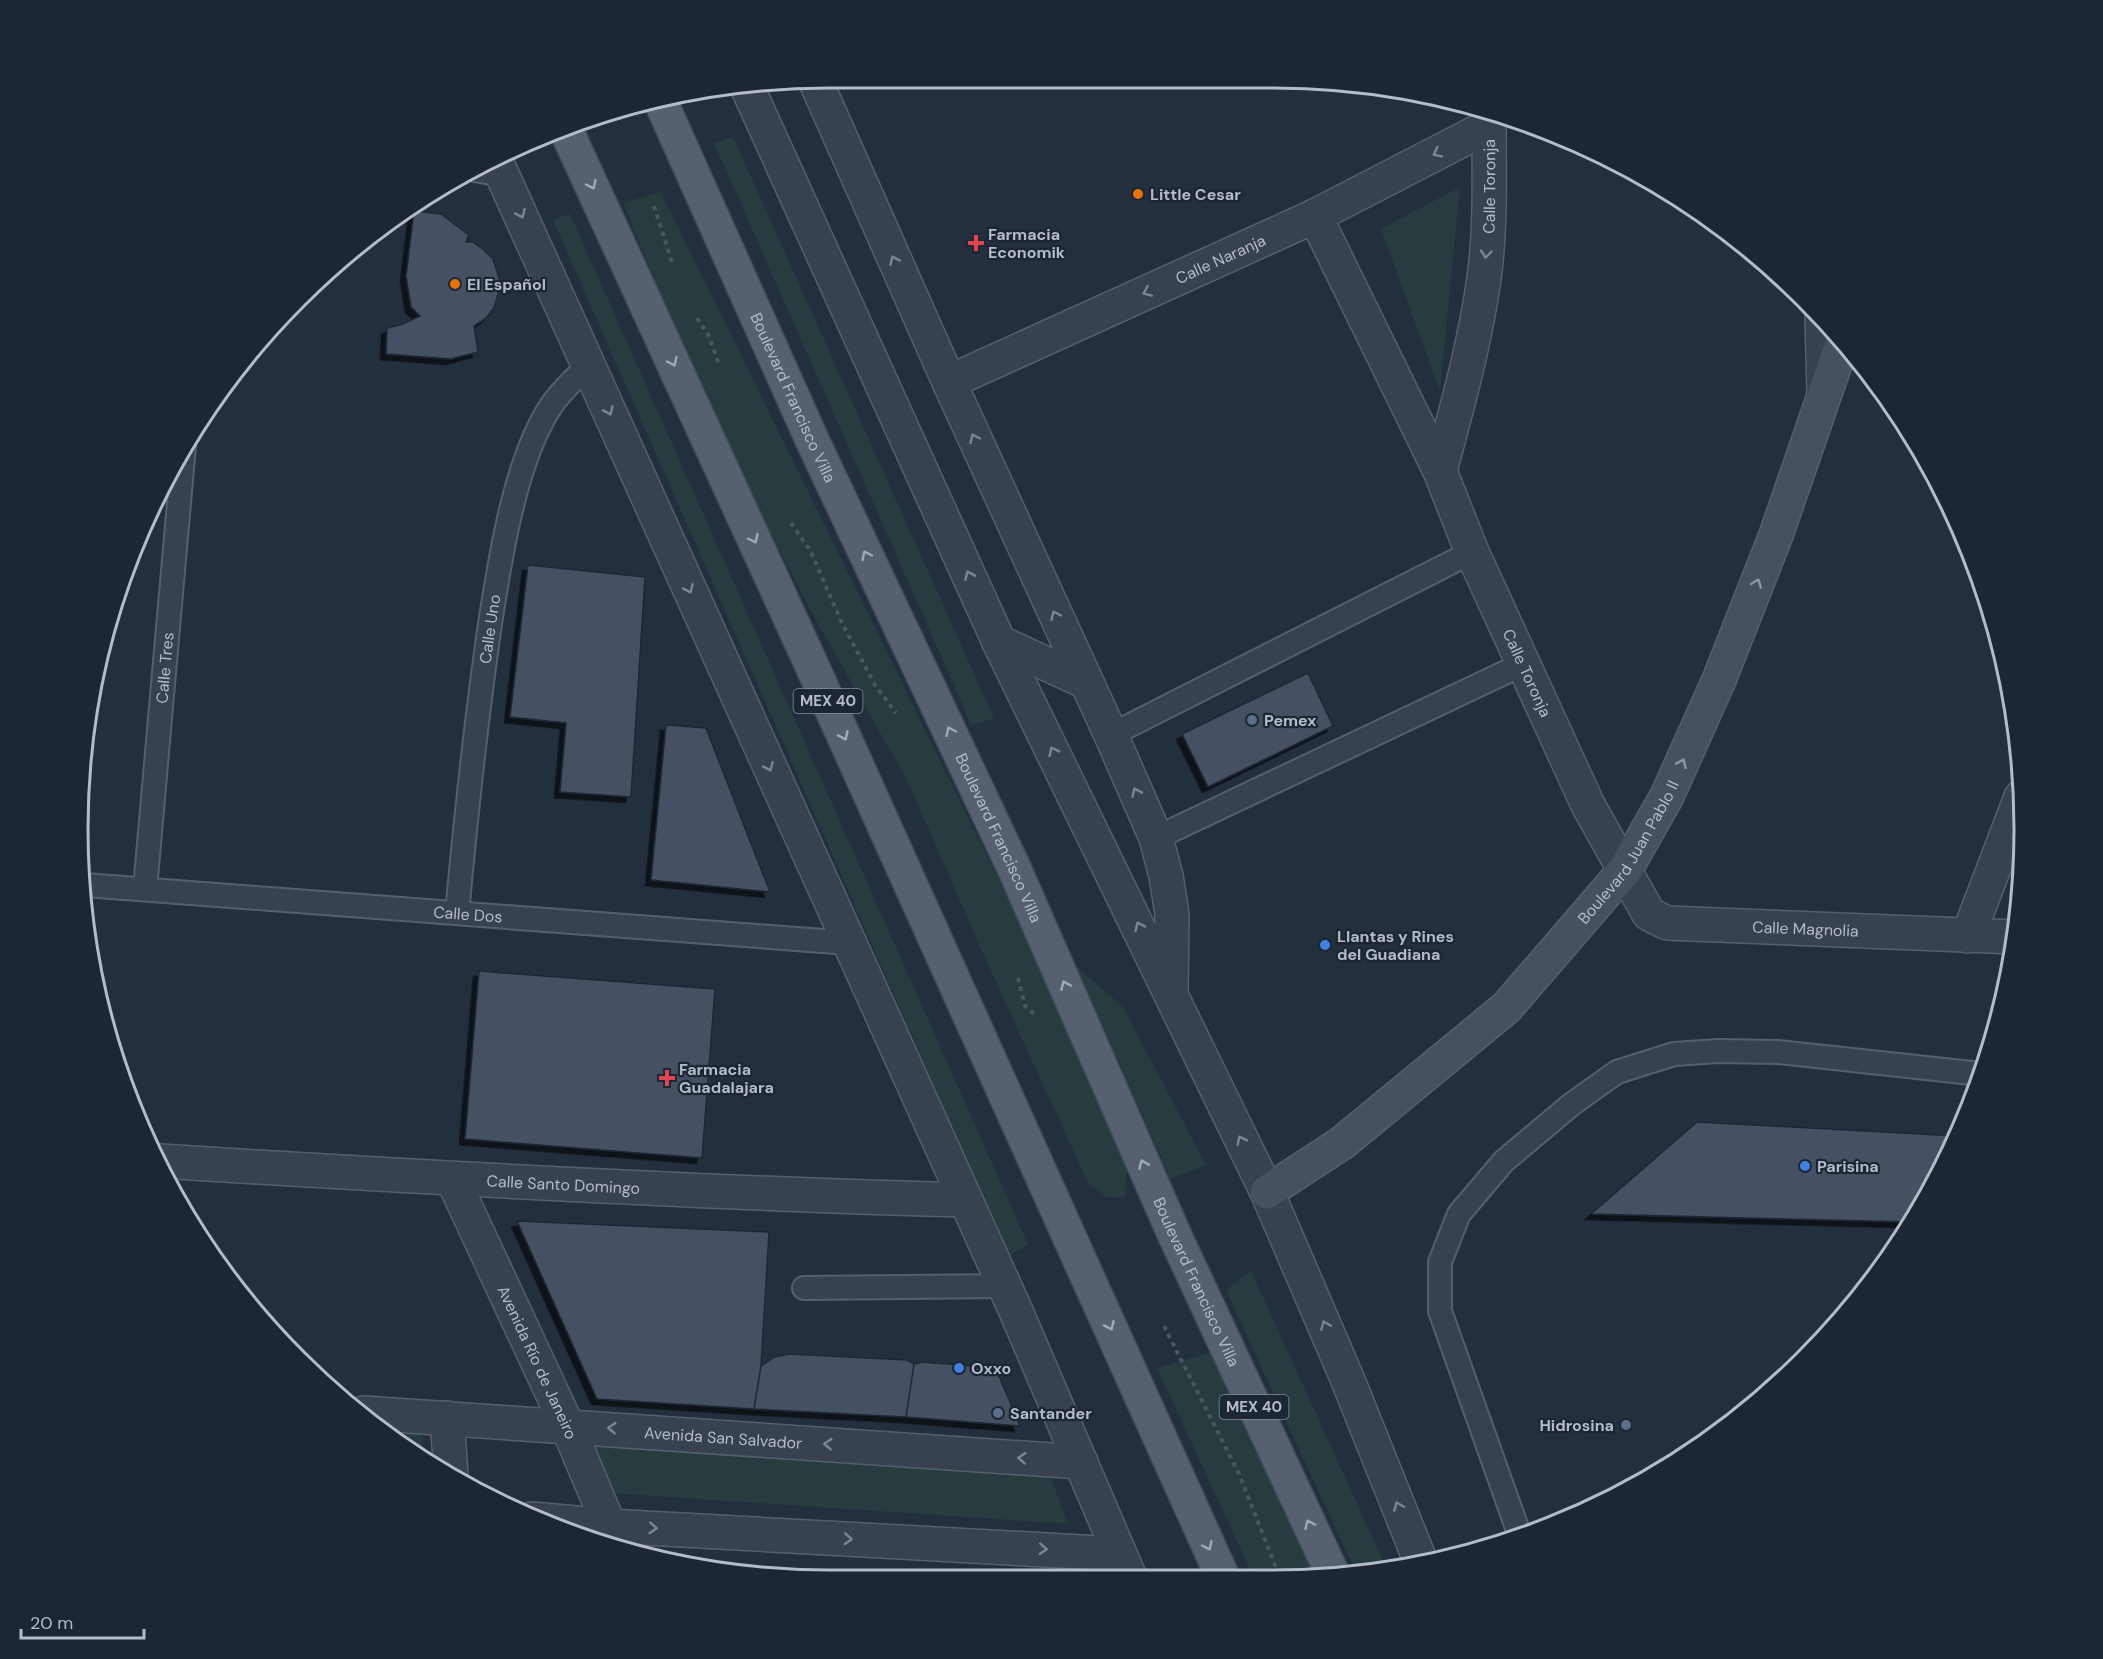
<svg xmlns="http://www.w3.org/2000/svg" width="2103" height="1659" font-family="'DM Sans',sans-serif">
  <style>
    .green { fill: #263c3f }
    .building { fill: #455162; stroke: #1f2835; stroke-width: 1.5; filter: url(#shadow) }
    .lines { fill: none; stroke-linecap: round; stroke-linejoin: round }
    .service-casing { stroke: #565f6c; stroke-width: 26 }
    .minor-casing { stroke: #565f6c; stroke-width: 36 }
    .tertiary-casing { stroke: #565f6c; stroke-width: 36 }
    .secondary-casing { stroke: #565f6c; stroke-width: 36 }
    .primary-casing { stroke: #414a57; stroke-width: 36 }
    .path { stroke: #44595c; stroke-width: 4; stroke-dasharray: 4.5 4.5; stroke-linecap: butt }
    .service { stroke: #38414e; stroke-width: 22 }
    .minor { stroke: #38414e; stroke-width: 33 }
    .tertiary { stroke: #38414e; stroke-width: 33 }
    .secondary { stroke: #465061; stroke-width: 33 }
    .primary { stroke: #56606e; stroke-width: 33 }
    .oneway { stroke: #7c8592 }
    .oneway2 { stroke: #a1aab7 }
    .oneway3 { stroke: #8e96a5 }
    .food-dot { fill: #e8710a; stroke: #1d2633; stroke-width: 2 }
    .health-dot { fill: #e0444e; stroke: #1d2633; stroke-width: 2 }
    .service-dot { fill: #5c6f8a; stroke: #1d2633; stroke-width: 2 }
    .shop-dot { fill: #3f7fe0; stroke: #1d2633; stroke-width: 2 }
    .labels { text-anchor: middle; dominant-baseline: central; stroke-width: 4.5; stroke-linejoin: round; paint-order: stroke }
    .shield { fill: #1d2633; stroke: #878f9c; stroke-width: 1.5 }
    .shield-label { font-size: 15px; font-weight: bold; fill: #b4bcc9 }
    .street-label { font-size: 16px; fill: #b4bcc9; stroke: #1d2633 }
    .poi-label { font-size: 16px; font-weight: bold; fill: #b4bcc9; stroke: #1d2633; text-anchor: start }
    .rim { fill: none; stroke: #b4bcc9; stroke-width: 3 }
  </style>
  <defs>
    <filter id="shadow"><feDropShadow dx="-5.5" dy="5.5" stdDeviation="0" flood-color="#0009"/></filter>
  </defs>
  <rect width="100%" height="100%" fill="#242f3e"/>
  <path class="green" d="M733 137 994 718 972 726 714 143Z
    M1460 187 1440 391 1381 229Z
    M661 192 1049 982 1127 1165 1125 1197H1106L1088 1183 982 951 907 780 813 615 713 421 623 203Z
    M570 214 1028 1244 1009 1256 553 220Z
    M2023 872 2018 914 2007 913Z
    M1077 967 1123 1007 1206 1165 1171 1179Z
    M1251 1271 1386 1567 1356 1573 1226 1290Z
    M1212 1352 1316 1579 1255 1580 1157 1368Z
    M384 1430 423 1432 422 1459 412 1454Z
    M592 1443 1049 1473 1068 1524 611 1493Z"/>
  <path class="building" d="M414 211 441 214 469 235 466 242H473L484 250 493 259 501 284 494 308 486 318 474 326 478 352 451 359 386 354 387 328 403 324 420 316 411 307 406 276Z
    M528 565 645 577 631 797 560 792 566 723 510 717Z
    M1308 673 1333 726 1208 787 1182 734Z
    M666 725 706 728 770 892 651 880Z
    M479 971 715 989 702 1158 465 1139Z
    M1697 1122 1957 1136 1948 1162 1910 1222 1591 1214Z
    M517 1221 769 1232 761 1366 754 1409 597 1399Z
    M790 1354 907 1360 914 1364 906 1417 754 1409 761 1366 774 1357Z
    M923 1362 973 1366 999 1376 1020 1426 906 1417 914 1364Z"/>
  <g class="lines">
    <g class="service-casing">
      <g id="service">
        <path d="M474 170 503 175"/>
        <path d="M1111 735 1472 552"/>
        <path d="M1156 838 1523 664"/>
        <path id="s1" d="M85 885 849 943"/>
        <path id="s2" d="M145 889 184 446"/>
        <path id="s3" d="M457 913C466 816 476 720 490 624 500 559 515 460 551 406 561 391 575 378 588 366"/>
        <path d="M804 1288 1004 1286"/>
        <path d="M1521 1539 1440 1311V1262L1459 1214 1504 1161 1572 1104 1617 1072 1674 1054 1718 1051 1778 1052 1981 1074"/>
      </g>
    </g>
    <g class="minor-casing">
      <g id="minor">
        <path d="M815 80 949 382 1111 735 1156 838 1166 876 1172 914 1171 992"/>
        <path id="s4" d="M1315 216 1440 471 1472 552 1588 805 1649 914 1667 923 2014 937"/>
        <path d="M1822 317 1824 394"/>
        <path id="s5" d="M949 382 1315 216 1489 126"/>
        <path id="s6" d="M1440 471C1457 407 1475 344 1484 278 1491 228 1489 177 1489 126L1487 112"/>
        <path d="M1968 936 2021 797"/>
        <path id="s7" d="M453 1180 567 1425 617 1544"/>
        <path id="s8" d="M364 1413 1081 1462"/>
        <path d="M447 1418 451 1475"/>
        <path d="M532 1519 609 1526 1118 1554"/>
      </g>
    </g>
    <g class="tertiary-casing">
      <g id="tertiary">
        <path d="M748 89 999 642 1267 1192 1347 1378 1420 1560"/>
        <path d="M496 161 1015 1309 1131 1580"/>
        <path d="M999 642 1086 682"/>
        <path id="s9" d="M160 1161C429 1178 697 1193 965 1200"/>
      </g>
    </g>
    <g class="secondary-casing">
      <g id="secondary">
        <path id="s10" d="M1267 1192 1342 1143 1507 1007 1625 870 1667 796 1719 680 1776 535 1843 341"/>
      </g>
    </g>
    <g class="primary-casing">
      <g id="primary">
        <path id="s11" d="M660 100 813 442 1014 868 1175 1236 1334 1577"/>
        <path d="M567 132 813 668 1224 1580"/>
      </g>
    </g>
    <path class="path" d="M654 206 672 262
      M697 318 709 336 719 365
      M791 523 811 552 841 621 875 685 896 713
      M1018 978 1025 1006 1034 1014
      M1164 1326 1239 1474 1281 1580"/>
    <use href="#service" class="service"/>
    <use href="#minor" class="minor"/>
    <use href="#tertiary" class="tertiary"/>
    <use href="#secondary" class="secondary"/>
    <use href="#primary" class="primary"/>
  </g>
  <defs><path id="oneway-chevron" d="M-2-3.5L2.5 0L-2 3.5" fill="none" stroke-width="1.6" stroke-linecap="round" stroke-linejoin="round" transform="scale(1.5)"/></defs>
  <g class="oneway">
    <use href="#oneway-chevron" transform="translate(1437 153) rotate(153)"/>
    <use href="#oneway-chevron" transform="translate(521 214) rotate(66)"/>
    <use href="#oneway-chevron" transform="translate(1486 254) rotate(95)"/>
    <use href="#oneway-chevron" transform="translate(894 260) rotate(-114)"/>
    <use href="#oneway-chevron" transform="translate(1147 292) rotate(156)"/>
    <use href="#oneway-chevron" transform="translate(609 411) rotate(66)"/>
    <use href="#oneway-chevron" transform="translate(974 438) rotate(-115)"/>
    <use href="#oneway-chevron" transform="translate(969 575) rotate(-114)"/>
    <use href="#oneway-chevron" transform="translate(689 589) rotate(66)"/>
    <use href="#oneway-chevron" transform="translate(1055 615) rotate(-115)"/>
    <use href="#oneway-chevron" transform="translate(1053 751) rotate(-116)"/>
    <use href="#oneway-chevron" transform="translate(769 767) rotate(66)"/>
    <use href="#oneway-chevron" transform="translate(1136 792) rotate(-114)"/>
    <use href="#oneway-chevron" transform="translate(1139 926) rotate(-116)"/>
    <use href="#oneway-chevron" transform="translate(1241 1140) rotate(-116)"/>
    <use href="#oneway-chevron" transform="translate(1325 1325) rotate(-113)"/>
    <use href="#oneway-chevron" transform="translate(612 1428) rotate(-176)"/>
    <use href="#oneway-chevron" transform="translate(828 1444) rotate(-176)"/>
    <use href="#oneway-chevron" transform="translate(1022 1458) rotate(-176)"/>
    <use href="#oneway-chevron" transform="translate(1398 1506) rotate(-112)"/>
    <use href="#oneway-chevron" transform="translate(653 1528) rotate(3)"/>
    <use href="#oneway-chevron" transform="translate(848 1539) rotate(3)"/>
    <use href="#oneway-chevron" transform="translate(1043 1549) rotate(3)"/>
  </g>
  <g class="oneway2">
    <use href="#oneway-chevron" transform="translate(592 185) rotate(65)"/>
    <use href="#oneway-chevron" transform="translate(673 362) rotate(65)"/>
    <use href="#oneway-chevron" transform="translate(754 539) rotate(65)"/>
    <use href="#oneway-chevron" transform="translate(866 555) rotate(-115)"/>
    <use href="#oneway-chevron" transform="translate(950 731) rotate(-115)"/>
    <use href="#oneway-chevron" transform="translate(844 736) rotate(66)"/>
    <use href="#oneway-chevron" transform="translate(1065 985) rotate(-114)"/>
    <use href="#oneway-chevron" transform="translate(1143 1164) rotate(-114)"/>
    <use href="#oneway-chevron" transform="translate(1110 1326) rotate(66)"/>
    <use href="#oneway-chevron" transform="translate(1309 1524) rotate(-115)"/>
    <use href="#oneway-chevron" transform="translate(1208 1546) rotate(65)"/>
  </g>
  <g class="oneway3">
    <use href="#oneway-chevron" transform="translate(1757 583) rotate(-69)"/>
    <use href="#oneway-chevron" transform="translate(1682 763) rotate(-66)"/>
  </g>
  <g class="food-dot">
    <circle cx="1138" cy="194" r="6"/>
    <circle cx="455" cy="284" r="6"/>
  </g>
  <g class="health-dot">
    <path d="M973 234h6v6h6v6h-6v6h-6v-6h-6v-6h6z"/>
    <path d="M664 1069h6v6h6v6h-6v6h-6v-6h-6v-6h6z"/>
  </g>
  <g class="service-dot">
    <circle cx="1252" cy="720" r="6"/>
    <circle cx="998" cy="1413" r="6"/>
    <circle cx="1626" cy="1425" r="6"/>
  </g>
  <g class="shop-dot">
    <circle cx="1325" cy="945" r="6"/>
    <circle cx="1805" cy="1166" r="6"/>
    <circle cx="959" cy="1368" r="6"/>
  </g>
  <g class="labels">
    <g class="shield">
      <rect x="793.5" y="689" width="69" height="24" rx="4.5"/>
      <rect x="1219.5" y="1395" width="69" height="24" rx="4.5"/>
    </g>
    <g class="shield-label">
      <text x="828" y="701">MEX 40</text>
      <text x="1254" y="1407">MEX 40</text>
    </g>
    <g class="street-label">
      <text stroke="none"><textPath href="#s6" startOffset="290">Calle Toronja</textPath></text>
      <text stroke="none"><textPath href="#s5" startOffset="298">Calle Naranja</textPath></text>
      <text stroke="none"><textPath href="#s11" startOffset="326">Boulevard Francisco Villa</textPath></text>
      <text stroke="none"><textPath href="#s3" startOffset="286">Calle Uno</textPath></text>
      <text stroke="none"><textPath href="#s2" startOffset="222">Calle Tres</textPath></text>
      <text stroke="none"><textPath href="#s4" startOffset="504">Calle Toronja</textPath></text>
      <text stroke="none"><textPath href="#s11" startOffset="812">Boulevard Francisco Villa</textPath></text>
      <text stroke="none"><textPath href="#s10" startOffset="501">Boulevard Juan Pablo II</textPath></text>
      <text stroke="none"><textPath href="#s1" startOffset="384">Calle Dos</textPath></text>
      <text stroke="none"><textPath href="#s4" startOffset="933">Calle Magnolia</textPath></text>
      <text stroke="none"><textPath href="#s9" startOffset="404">Calle Santo Domingo</textPath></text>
      <text stroke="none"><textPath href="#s11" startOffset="1298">Boulevard Francisco Villa</textPath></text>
      <text stroke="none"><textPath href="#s7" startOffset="201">Avenida Río de Janeiro</textPath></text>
      <text stroke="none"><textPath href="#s8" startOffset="360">Avenida San Salvador</textPath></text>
    </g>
    <g class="poi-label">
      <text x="1150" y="194">Little Cesar</text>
      <text x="988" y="234">Farmacia<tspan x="988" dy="18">Economik</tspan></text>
      <text x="467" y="284">El Español</text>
      <text x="1264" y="720">Pemex</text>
      <text x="1337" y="936">Llantas y Rines<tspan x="1337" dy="18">del Guadiana</tspan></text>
      <text x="679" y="1069">Farmacia<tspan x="679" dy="18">Guadalajara</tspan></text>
      <text x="1817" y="1166">Parisina</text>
      <text x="971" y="1368">Oxxo</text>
      <text x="1010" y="1413">Santander</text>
      <text x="1614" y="1425" text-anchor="end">Hidrosina</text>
    </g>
  </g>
  <path d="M0 0H2103V1659H0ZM829 88H1273A741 741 0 0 1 2014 829V829A741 741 0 0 1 1273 1570H829A741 741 0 0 1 88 829V829A741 741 0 0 1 829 88Z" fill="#1d2633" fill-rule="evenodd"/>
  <path class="rim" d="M829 88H1273A741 741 0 0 1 2014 829V829A741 741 0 0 1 1273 1570H829A741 741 0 0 1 88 829V829A741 741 0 0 1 829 88Z"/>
  <path d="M21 1629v9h123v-9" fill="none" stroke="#b4bcc9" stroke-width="3"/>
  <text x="30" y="1629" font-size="18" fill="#b4bcc9" stroke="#1d2633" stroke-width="4.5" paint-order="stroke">20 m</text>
</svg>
